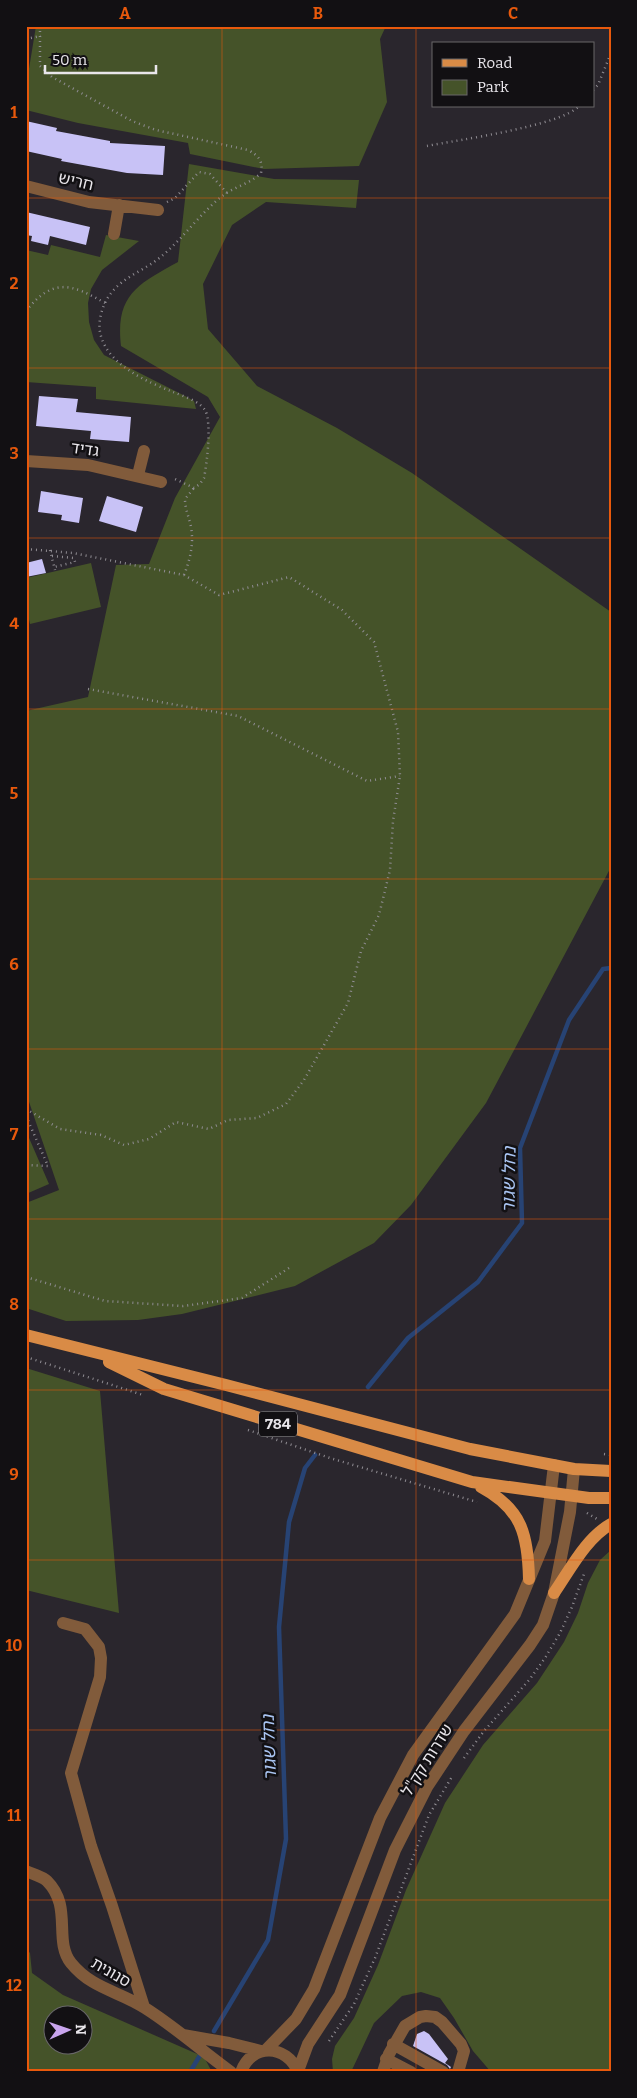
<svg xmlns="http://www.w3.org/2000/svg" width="637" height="2098" font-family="Bitter,'Noto Sans Hebrew',serif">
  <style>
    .green { fill: #455329; fill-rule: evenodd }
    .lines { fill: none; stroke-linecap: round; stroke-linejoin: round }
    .stream { stroke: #274374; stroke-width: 4.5 }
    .building { fill: #c8c2f6 }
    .path { stroke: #908d93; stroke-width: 2.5; stroke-dasharray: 1 4; stroke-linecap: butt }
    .minor { stroke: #815b3b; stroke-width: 12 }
    .major { stroke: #d98b46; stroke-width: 12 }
    .grid { fill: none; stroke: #e8590c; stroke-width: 1; stroke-opacity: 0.55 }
    .labels { text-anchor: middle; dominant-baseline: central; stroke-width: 5; stroke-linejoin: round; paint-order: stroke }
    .shield { fill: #121013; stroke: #a8a6aa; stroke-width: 1 }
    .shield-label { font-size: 15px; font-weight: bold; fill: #e9e6eb }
    .street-label { font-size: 16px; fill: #e9e6eb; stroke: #121013 }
    .water-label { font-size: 18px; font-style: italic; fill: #a9c4f2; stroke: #121013 }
    .neatline { fill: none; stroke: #e8590c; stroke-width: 2 }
    .grid-label { font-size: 16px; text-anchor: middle; font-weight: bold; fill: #e8590c }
  </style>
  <rect width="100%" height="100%" fill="#2a262d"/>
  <path class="green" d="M36 26H386L380 39 387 102 359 166 264 169 190 154 188 143 78 123 26 110V87Z
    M189 164 274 179 359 180 356 208 266 202 232 225 203 284 208 329 257 386 337 428 412 473 611 612V867L486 1103 411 1205 374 1243 295 1286 182 1314 138 1320 66 1321 26 1308V1203L59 1190 26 1093V711L88 697 116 565 149 564 175 498 220 417 208 397 121 346C115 295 138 284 178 262Z
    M106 235 139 241 102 270 91 289 88 303 89 322 94 340 104 355 185 396 194 401 196 409 96 399V387L26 382V250L48 255 51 245 100 257Z
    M91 563 101 607 30 624 26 606V578Z
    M26 1131 49 1184 26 1194Z
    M26 1368 100 1391 119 1613 26 1590Z
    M611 1550V2072H491L473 2051 454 2018 440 1998 421 1992 402 1996 374 2023 351 2072H333L332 2059 335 2046 354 2018 378 1965 406 1890 445 1803 483 1745 537 1683 564 1642 578 1613 588 1583 600 1560Z
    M26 1948 30 1953 32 1973 63 1995 204 2057 212 2072H26ZM52 2016H82V2046H52Z"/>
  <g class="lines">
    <path class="stream" d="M368 1387 408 1338 478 1282 522 1223 520 1148 569 1020 603 969 611 968
      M214 2031 268 1940 286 1839 279 1627 289 1522 305 1468 315 1455
      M190 2072 202 2052"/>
  </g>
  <path class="building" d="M26 121 57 128 56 131 110 141V143L165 146 163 175 127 173 61 161 62 159 26 151Z
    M26 212 90 227 86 245 50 236 48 245 31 241 32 236 26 235Z
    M39 396 78 399 76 412 131 417 129 442 90 439 91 431 36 426Z
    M41 491 83 498 79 523 61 520 62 515 38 512Z
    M107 496 143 507 136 532 99 521Z
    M42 559 46 573 26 577V563Z
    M424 2031 429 2034 448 2059 445 2063 451 2067 450 2069 447 2065 413 2046 417 2034Z"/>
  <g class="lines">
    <path class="path" d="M40 26V66L52 77 132 121 156 130 248 150C259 156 263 161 261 173 251 183 237 186 225 194 199 213 181 243 154 262 138 273 118 280 107 299 102 308 98 321 100 332 106 364 145 381 173 392 183 396 199 401 205 410 212 422 207 463 204 478L200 484 194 488 175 479
      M26 39 41 36
      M593 90 598 85 611 53
      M427 146C457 140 561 126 579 106
      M167 202 175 198 199 172 210 174 227 193
      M26 311C53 277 72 284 105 303
      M26 549 73 553 184 575 219 595 289 577 342 610 374 642 398 732 400 776 393 821 390 870 379 915 361 951 348 1003 304 1080 286 1104 257 1118 228 1120 209 1129 176 1122 149 1139 124 1145 101 1135 60 1129 26 1109
      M50 550 55 570
      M52 556 74 558 75 562 54 567
      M184 575C190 560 194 544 191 527 189 517 185 509 185 499L194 488
      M88 689 238 716 367 781 400 776
      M26 1116 48 1166 26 1165
      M26 1277 105 1301 183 1306 242 1298 289 1268
      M26 1357 143 1395
      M248 1430 330 1458 477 1502
      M604 1454 611 1455
      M587 1513 597 1519
      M464 1758 484 1731 530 1679 545 1658 560 1633 572 1607 584 1574
      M329 2041 354 2004 375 1958 429 1815 453 1775"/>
    <path class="minor" d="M26 186 89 202 158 210
      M114 234 119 205
      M26 461 88 465 161 482
      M138 475 144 451
      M63 1623 85 1629 99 1647 101 1658 100 1677 71 1773 91 1846 112 1906 144 2007
      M26 1871C32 1874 42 1876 47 1881 73 1907 53 1940 71 1963 92 1989 119 1991 145 2008 175 2027 202 2051 231 2072
      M183 2035 229 2043 261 2051
      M393 2044 443 2072
      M266 2050 296 2019 314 1989 380 1818 413 1755 515 1614 545 1541 554 1465
      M386 2059 411 2072
      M298 2071 308 2044 340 1995 395 1850 427 1787 464 1731 530 1645 543 1625 554 1593 570 1512 574 1469
      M241 2072C251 2043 287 2044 298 2072
      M383 2072 389 2054 405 2026 420 2017 426 2016 435 2017 442 2022 461 2044 464 2051 458 2072"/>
    <path class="major" d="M26 1335 226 1385 470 1449 574 1469 611 1471
      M109 1362 164 1389 472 1482 589 1498H611
      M481 1487C522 1509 528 1535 529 1579
      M554 1593C570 1570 586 1538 611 1524"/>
  </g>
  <path class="grid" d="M222 26V2072M416 26V2072M26 198H611M26 368H611M26 538H611M26 709H611M26 879H611M26 1049H611M26 1219H611M26 1390H611M26 1560H611M26 1730H611M26 1900H611"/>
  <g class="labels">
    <rect class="shield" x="259" y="1411.5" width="38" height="25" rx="4"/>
    <g class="shield-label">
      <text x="278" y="1424">784</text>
    </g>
    <g class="street-label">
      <text transform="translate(76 181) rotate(13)">חריש</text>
      <text transform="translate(85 449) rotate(8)">גדיד</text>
      <text transform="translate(427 1760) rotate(-58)">שדרות קק"ל</text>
      <text transform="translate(111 1972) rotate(30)">סנונית</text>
    </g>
    <g class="water-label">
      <text transform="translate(509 1180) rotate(-89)">נחל שגור</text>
      <text transform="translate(269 1748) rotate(-92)">נחל שגור</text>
    </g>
  </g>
  <rect width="637" height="2098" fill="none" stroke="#121013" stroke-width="55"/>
  <rect x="432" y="42" width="162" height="65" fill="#121013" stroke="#686669"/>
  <rect x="442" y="59" width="25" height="8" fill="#d98b46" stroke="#686669"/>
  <text x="477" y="68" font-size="15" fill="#e9e6eb">Road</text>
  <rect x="442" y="80" width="25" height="15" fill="#455329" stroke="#686669"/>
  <text x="477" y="92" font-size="15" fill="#e9e6eb">Park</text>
  <g transform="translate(68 2030) rotate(88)"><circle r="24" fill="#121013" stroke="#686669"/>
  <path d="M0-4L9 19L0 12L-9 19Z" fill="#c9a5ee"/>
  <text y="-8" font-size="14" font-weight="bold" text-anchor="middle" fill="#e9e6eb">N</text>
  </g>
  <path d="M45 65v8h111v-8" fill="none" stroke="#e9e6eb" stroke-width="2.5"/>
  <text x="52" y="65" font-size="15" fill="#e9e6eb" stroke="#121013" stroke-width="4" paint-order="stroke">50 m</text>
  <rect x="28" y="28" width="582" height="2042" class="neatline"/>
  <g class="grid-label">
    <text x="125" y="19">A</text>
    <text x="318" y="19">B</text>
    <text x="513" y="19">C</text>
    <text x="14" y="118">1</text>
    <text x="14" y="289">2</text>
    <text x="14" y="459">3</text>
    <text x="14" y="629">4</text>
    <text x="14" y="799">5</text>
    <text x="14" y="970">6</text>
    <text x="14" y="1140">7</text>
    <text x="14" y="1310">8</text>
    <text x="14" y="1480">9</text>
    <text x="14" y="1651">10</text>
    <text x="14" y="1821">11</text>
    <text x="14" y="1991">12</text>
  </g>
</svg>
